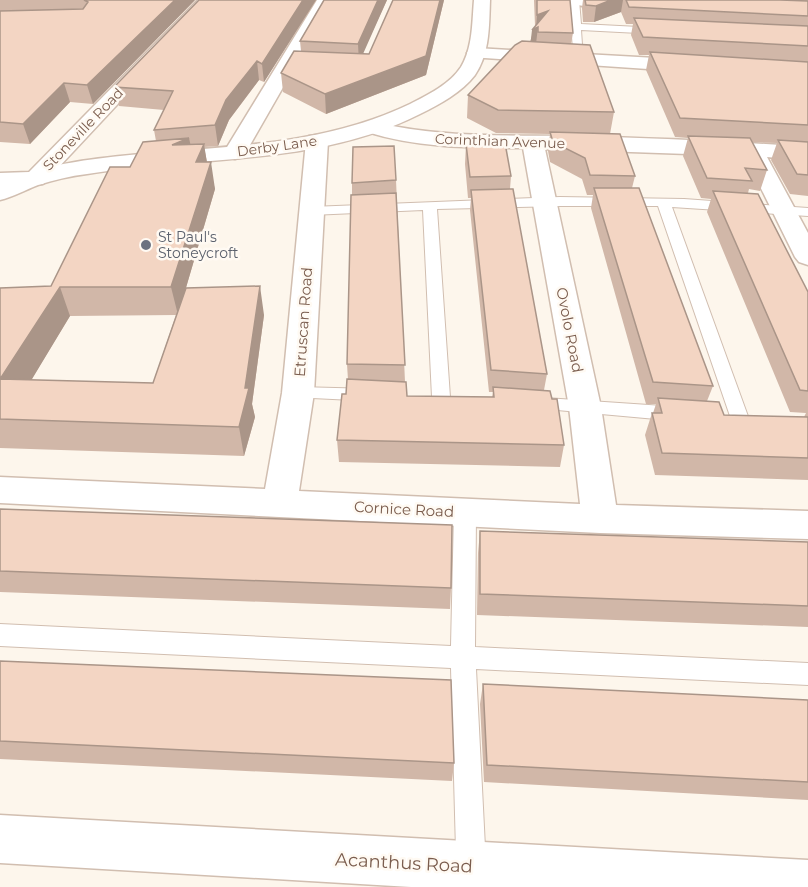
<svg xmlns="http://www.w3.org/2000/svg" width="808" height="887" font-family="Montserrat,sans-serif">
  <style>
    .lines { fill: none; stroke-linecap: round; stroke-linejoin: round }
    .service-casing { stroke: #d1beb0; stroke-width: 2 }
    .minor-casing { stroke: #d1beb0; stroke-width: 3 }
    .tertiary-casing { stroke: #d1beb0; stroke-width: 3 }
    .service { fill: #fff; fill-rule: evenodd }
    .minor { fill: #fff; fill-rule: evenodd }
    .tertiary { fill: #fff; fill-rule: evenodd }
    .wall { fill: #d1b7a8; fill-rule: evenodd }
    .shaded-wall { fill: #aa9588 }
    .building { fill: #f3d5c3; stroke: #aa9588; stroke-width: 1.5 }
    .worship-dot { fill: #6b7280; stroke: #fffaf3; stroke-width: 2 }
    .labels { text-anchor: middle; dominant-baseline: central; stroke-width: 5; stroke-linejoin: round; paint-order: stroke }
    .far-street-label { font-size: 14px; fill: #7a5c4d; stroke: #fffaf3 }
    .far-worship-label { font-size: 14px; fill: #5b616d; stroke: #fffaf3; text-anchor: start }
    .street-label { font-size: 15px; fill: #7a5c4d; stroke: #fffaf3 }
    .near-street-label { font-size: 18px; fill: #7a5c4d; stroke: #fffaf3 }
  </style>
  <rect width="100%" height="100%" fill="#fdf6ec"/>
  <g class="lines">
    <g class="service-casing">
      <path id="service" d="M569 0H579L581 24 658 28 663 31 658 34 581 30 583 59 578 62 574 61Z
        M560 197 684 199 808 208V216L672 207 749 419 747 424 740 426 733 424 731 419 658 206H560L437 209 450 397 448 401 441 403 434 401 432 397 423 210 311 215 304 211 311 207Z
        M298 387 373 389 380 391 382 395 380 399 373 401 292 397 289 393 292 389Z
        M531 397 678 407 685 409 687 414 685 419 678 421 524 407 522 403 524 399Z
        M465 504 472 506 476 512 475 647 808 663V685L476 669 487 887H457L451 668 0 646V624L451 646 454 512 458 506Z"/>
    </g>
    <g class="minor-casing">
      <path id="minor" d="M198 0H215L43 184 0 187V173L29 172Z
        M317 0H333L246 152 243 157 235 159 227 157 224 152Z
        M564 0H633L635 3C628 11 571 8 564 0Z
        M476 48 692 60 698 62 701 66 698 70 692 72 470 57 467 53 470 49Z
        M374 122C441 138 502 135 570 136 650 138 729 141 808 147V161L767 157 808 233V265L799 262 795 257 745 156 545 149 601 407 616 505 808 511V539L600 533 0 503V477L265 489 282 393 306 141 309 136 317 135 325 136 328 141 314 393 299 491 580 504 569 407 523 148C470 148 419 148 367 132L364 128 367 124Z
        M0 815 808 860V887H411L0 863Z"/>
    </g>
    <g class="tertiary-casing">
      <path id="tertiary" d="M474 0H490C489 25 490 53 475 75 461 93 440 104 420 114 317 166 198 156 87 174 70 176 54 180 38 185 25 190 13 197 0 200V184C46 162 101 158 151 153 239 146 329 143 410 104 428 95 450 84 461 67 473 47 472 22 474 0Z"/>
    </g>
    <use href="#service" class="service"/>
    <use href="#minor" class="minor"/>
    <use href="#tertiary" class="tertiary"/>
  </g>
  <path class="wall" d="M0 0H195L93 104 70 102 30 144 0 142Z
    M199 0H316L264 82 259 80 229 120 218 146 204 147 207 162 215 189 185 291 264 315 252 404 255 417 244 456 0 448V288L51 286 130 167 156 141 154 130 164 110 119 106 114 87ZM176 315 153 383 31 380 70 316Z
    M324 0H387L362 54H369L393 0H444L426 75 326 114 283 92 281 73 301 51 300 41Z
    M534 0H570L573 33 571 44 614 112 610 134 635 176 632 188 713 386 707 401 724 415 804 417 806 413 790 412 707 212 711 199 701 198 683 156 688 138 675 137 646 70 649 55H639L631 35 633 24H626L621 12 594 22H583L582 8 583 0H808V196L790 194 771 160 777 143 752 142 767 170 760 191 749 189 748 193 808 292V480L655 475 645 435 652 413H653L656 404H646L591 208 593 195H587L582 179 550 162 548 151 550 134 496 133 467 118 468 95 530 42 535 26Z
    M466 144 511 176 510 189 547 374 544 390 552 399 564 445 560 467 339 462 337 440 346 394 348 380 347 364 352 195V183L396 180 405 382 407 396 492 397 493 392H489L470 210 471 198H468L465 164Z
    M0 509 451 588 450 609 0 592Z
    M480 531 808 542V627L477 615 478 553Z
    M0 661 454 763 452 781 0 759Z
    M483 684 808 700V800L484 782 480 704Z"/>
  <path class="shaded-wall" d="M175 0H195L93 104 87 85Z
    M303 0H316L264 82 262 64Z
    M378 0H387L359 63 358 44Z
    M440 0H444L426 75 326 114 325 94Z
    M611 0H623L621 12 594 22 596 6Z
    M548 11 538 27 536 44 530 47 532 30 536 28 537 15Z
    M257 61 259 80 229 120 218 146 215 125 226 100Z
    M64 83 70 102 30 144 23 124Z
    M189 138 195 165 172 145Z
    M204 144 208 169 211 162 215 189 178 315 171 287 196 162Z
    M260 286 264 315 252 404 255 417 244 456 239 427Z
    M60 287 70 316 14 409 0 379Z"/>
  <path class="building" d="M84 0H175L87 85 64 83 23 124 0 122V11L83 9 88 2Z
    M199 0H303L262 64 257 61 226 100 215 125 154 130 173 91 114 87Z
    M324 0H378L358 44 300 41Z
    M393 0H440L426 56 325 94 281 73 294 51 369 54Z
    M537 0H570L573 33 538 32V27L532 30 548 11 537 15Z
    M585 0H611L596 6 586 5Z
    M626 0H780L808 1V16L629 7Z
    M634 18 808 26V46L643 37Z
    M522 41 590 45 614 112 498 110 468 95 515 45Z
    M650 52 808 62V125L680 118Z
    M550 132 620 134 635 176 590 175 585 158 553 142Z
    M688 136 750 138 767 170 745 168 752 181 707 178Z
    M189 138 172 145 204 144 196 162H211L171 287H60L0 379V288L51 286 110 167H130L143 142Z
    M778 140 808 142V175L797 174Z
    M505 143 511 176 470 177 466 144Z
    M394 146 396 180 352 183 353 147Z
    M594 188H639L713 386 653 382Z
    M513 189 547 374 491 370 471 190Z
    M713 191 758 194 808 292V391L800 390Z
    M396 193 405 365 347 364 351 195Z
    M260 286 245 388H249L239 427 0 419V379L153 383 186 288Z
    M347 379 406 382 407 396 494 397 493 387 550 391 552 399H557L564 445 337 440 342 394H346Z
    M658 398 719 402 724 415 808 417V458L662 453 652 413H662Z
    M0 509 452 525 451 588 0 571Z
    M480 531 808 542V606L480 594Z
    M0 661 451 680 454 763 0 741Z
    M483 684 808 700V782L487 765Z"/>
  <circle class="worship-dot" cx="146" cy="245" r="6"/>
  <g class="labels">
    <g class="far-street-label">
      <text transform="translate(83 129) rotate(-46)">Stoneville Road</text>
      <text transform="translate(500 141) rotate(2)">Corinthian Avenue</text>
      <text transform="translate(277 146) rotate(-8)">Derby Lane</text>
    </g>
    <g class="far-worship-label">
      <text x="158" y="237">St Paul's<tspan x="158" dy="16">Stoneycroft</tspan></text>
    </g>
    <g class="street-label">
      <text transform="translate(303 322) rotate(-86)">Etruscan Road</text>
      <text transform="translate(570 330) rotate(79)">Ovolo Road</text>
      <text transform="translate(404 509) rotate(3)">Cornice Road</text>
    </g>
    <g class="near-street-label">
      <text transform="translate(404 863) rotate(3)">Acanthus Road</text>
    </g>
  </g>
</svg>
